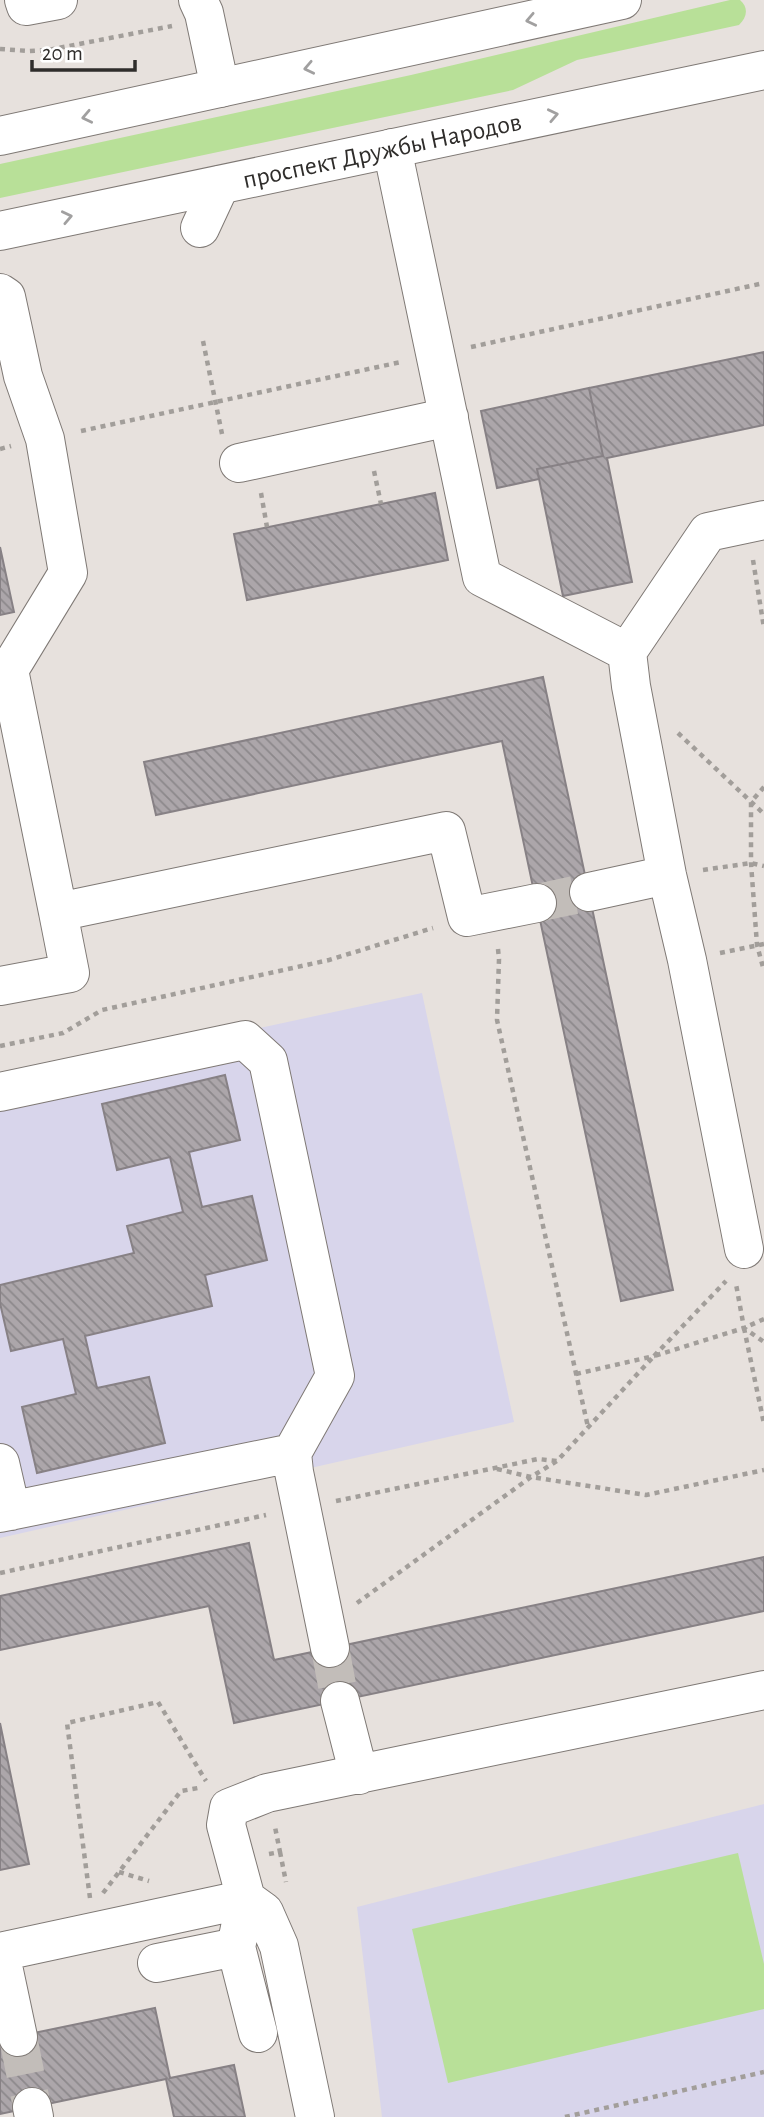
<svg xmlns="http://www.w3.org/2000/svg" width="764" height="2117" font-family="'Alegreya Sans',sans-serif">
  <style>
    .education { fill: #d8d5eb }
    .green { fill: #b8e098 }
    .building { fill: url(#building-back-hatch); stroke: #878185; stroke-width: 2 }
    .lines { fill: none; stroke-linecap: round; stroke-linejoin: round }
    .minor-tunnel { stroke: #c2bdb9; stroke-width: 38; stroke-dasharray: 38 19; stroke-linecap: butt }
    .minor-casing { stroke: #7f7975; stroke-width: 40 }
    .major-casing { stroke: #7f7975; stroke-width: 40 }
    .path { stroke: #a29e9a; stroke-width: 4.5; stroke-dasharray: 5 5; stroke-linecap: butt }
    .minor { stroke: #fff; stroke-width: 38 }
    .major { stroke: #fff; stroke-width: 38 }
    .oneway { stroke: #a1a0a0 }
    .labels { text-anchor: middle; dominant-baseline: central; stroke-width: 5; stroke-linejoin: round; paint-order: stroke }
    .street-label { font-size: 26px; fill: #2f2d2b; stroke: #fff }
  </style>
  <defs>
    <pattern id="building-back-hatch" width="6" height="6" patternUnits="userSpaceOnUse" patternTransform="scale(1.75)"><rect width="6" height="6" fill="#aca6aa"/><path d="M-1 5l2 2M0 0l6 6M5-1l2 2" fill="none" stroke="#8c888b"/></pattern>
  </defs>
  <rect width="100%" height="100%" fill="#e7e1dd"/>
  <path class="education" d="M422 993 514 1422 0 1538V1084Z
    M764 1804V2117H382L357 1907Z"/>
  <path class="green" d="M730 0H740C749 8 747 17 739 25L577 60 513 90 0 198V164L411 75Z
    M738 1853 764 1964V2009L448 2083 412 1929Z"/>
  <path class="building" d="M764 352V425L607 458 632 582 563 596 537 469 603 456 589 388Z
    M589 388 603 456 537 469 539 479 497 488 481 411Z
    M435 493 448 560 247 600 234 534Z
    M0 547 14 612 0 615Z
    M543 677 673 1290 621 1301 502 741 156 815 144 762Z
    M225 1075 240 1140 189 1152 202 1207 252 1196 267 1260 205 1275 212 1306 85 1336 97 1388 149 1377 165 1443 37 1473 22 1407 76 1394 63 1339 11 1351 0 1303V1285L134 1253 127 1226 183 1212 170 1157 117 1170 102 1104Z
    M249 1543 274 1660 764 1557V1611L234 1723 209 1606 0 1650V1596Z
    M0 1723 29 1864 0 1870Z
    M155 2008 170 2078 234 2065 245 2117H174L166 2079 0 2114V2040Z"/>
  <g class="lines">
    <path class="minor-tunnel" d="M537 903 589 892
      M330 1648 340 1701
      M18 2037 32 2107"/>
    <g class="minor-casing">
      <path id="minor" d="M24 0 26 6 58 0
        M198 0 204 13 220 88
        M392 148 482 577 627 652 631 686 667 875 687 960 744 1249
        M200 228 220 185
        M0 293 6 297 23 376 45 439 68 573 9 670 58 912
        M239 463 449 417
        M627 652 708 532 764 520
        M589 892 667 875
        M0 986 70 973 58 912 446 831 467 917 537 903
        M0 1092 245 1040 268 1061 335 1376 292 1453 0 1513
        M292 1453 294 1472 330 1648
        M0 1463 11 1511
        M340 1701 359 1775
        M236 1947 258 2033
        M0 1952 246 1899 226 1825 229 1808 267 1793 764 1690
        M0 1952 18 2037
        M157 1963 236 1947 246 1899 264 1912 279 1946 315 2117
        M32 2107 34 2117"/>
    </g>
    <g class="major-casing">
      <path id="major" d="M0 136 622 0
        M0 231 764 70"/>
    </g>
    <path class="path" d="M0 49 29 51 48 50 172 26
      M203 341 222 434
      M471 347 764 283
      M81 431 401 362
      M0 449 11 446
      M374 471 381 504
      M261 493 267 527
      M753 560 764 628
      M678 733 764 814
      M764 787 751 802V863L757 945 764 971
      M703 870 751 863 764 866
      M498 949 499 959 497 1020 588 1427
      M720 953 764 944
      M0 1046 63 1033 102 1010 329 960 433 928
      M764 1319 744 1328 764 1342
      M744 1328 764 1424
      M576 1374 654 1356 726 1281
      M497 1469 531 1477 646 1495 764 1470
      M336 1501 538 1459 557 1461
      M0 1573 266 1515
      M357 1603 531 1477 557 1461 654 1356 744 1328 736 1284
      M280 1852 286 1882
      M269 1854 280 1852 275 1827
      M119 1872 149 1881
      M103 1893 181 1791 198 1788
      M90 1898 67 1723 158 1702 206 1781
      M565 2117 764 2072"/>
    <use href="#minor" class="minor"/>
    <use href="#major" class="major"/>
  </g>
  <defs><path id="oneway-chevron" d="M-2-3.5L2.5 0L-2 3.5" fill="none" stroke-width="1.6" stroke-linecap="round" stroke-linejoin="round" transform="scale(1.75)"/></defs>
  <g class="oneway">
    <use href="#oneway-chevron" transform="translate(531 20) rotate(168)"/>
    <use href="#oneway-chevron" transform="translate(309 68) rotate(168)"/>
    <use href="#oneway-chevron" transform="translate(553 115) rotate(-12)"/>
    <use href="#oneway-chevron" transform="translate(87 117) rotate(168)"/>
    <use href="#oneway-chevron" transform="translate(67 217) rotate(-12)"/>
  </g>
  <g class="labels">
    <g class="street-label">
      <text transform="translate(382 151) rotate(-12)">проспект Дружбы Народов</text>
    </g>
  </g>
  <path d="M32 60v10h103v-10" fill="none" stroke="#2f2d2b" stroke-width="3.5"/>
  <text x="42" y="60" font-size="21" fill="#2f2d2b" stroke="#ffffff" stroke-width="5" paint-order="stroke">20 m</text>
</svg>
